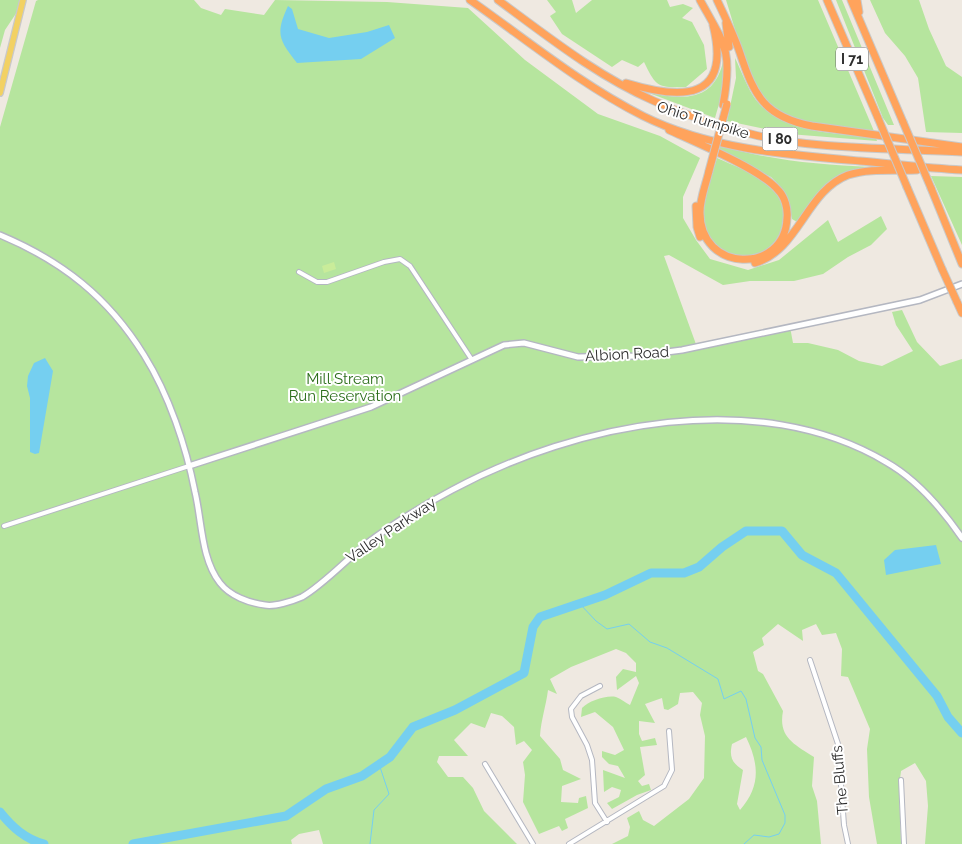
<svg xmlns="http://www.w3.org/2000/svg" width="962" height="844" font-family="Raleway,sans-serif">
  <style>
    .green { fill: #b6e59e; fill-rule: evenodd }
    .pitch { fill: #c9ec9a }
    .water { fill: #75cff0 }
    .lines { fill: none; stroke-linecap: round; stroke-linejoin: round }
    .stream { stroke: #75cff0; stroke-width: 1 }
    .river { stroke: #75cff0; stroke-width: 9 }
    .street-casing { stroke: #b4b7c1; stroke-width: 6 }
    .secondary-casing { stroke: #b4b7c1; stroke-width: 8 }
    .primary-casing { stroke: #c9c9c9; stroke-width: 8 }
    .highway-casing { stroke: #c9c9c9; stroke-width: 9 }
    .street { stroke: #fff; stroke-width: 4 }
    .secondary { stroke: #fff; stroke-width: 5 }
    .primary { stroke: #f2d163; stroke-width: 5.5 }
    .highway { stroke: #ffa35c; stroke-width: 7 }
    .highway-bridge-casing { stroke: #c9c9c9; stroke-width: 9; stroke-linecap: butt }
    .highway-bridge { stroke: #ffa35c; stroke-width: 7 }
    .labels { text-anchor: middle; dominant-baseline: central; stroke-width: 4; stroke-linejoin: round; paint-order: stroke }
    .shield { fill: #fff; stroke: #6d6d6d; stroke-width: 1 }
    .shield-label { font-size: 14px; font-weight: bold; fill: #2e2e2e }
    .street-label { font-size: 15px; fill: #2e2e2e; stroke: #fff }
    .park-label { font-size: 15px; fill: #2c6e1b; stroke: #fff }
  </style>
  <rect width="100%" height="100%" fill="#efe9e1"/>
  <path class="green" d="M0 0H25L5 30 0 48Z
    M38 0H194L201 8 221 15 225 9 264 15 275 0 387 2 468 8 525 60 598 114 660 136 700 158 683 197V218L696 240 710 259 748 270 779 260 828 220 838 242 881 216 887 229 871 245 848 257 823 274 794 281H750L723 285 669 255 664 256 697 347 790 327 793 343H808L838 350 859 361 882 366 913 351 896 325 892 312 902 310 917 342 940 366 962 359V844H925L928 806 926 781 915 763 901 771 899 787 901 844H877L869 797 867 749 870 729 848 677 841 676 842 649 836 633 822 635 816 624 802 630 803 641 778 624 762 638 764 645 753 652 758 671 763 674 783 711C778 737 794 744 814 757L812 786 817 801 821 844H612L628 836 630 827 627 818 639 811 643 820 654 826 689 799 704 778 705 736 700 715 702 703 693 692 680 693 678 704 668 710 664 709 662 698 645 704 655 723 639 721V734L642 741 655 738 657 745 640 747 645 775 638 781 642 786 649 784 651 790 637 795 612 809 607 803 619 797 621 790 612 787 604 792 603 770 625 778 618 766 609 764 602 757V751L615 755 624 750 613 727 595 712 581 717 582 708C589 701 606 695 616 697 621 699 626 703 630 705L639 683 636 676 617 690 616 677 623 669 636 672V663L626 653 616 649 571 667 550 679 557 694 548 690C546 706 541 720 540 736L560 759 563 770 581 779 562 786 561 802 578 803 579 798 586 796 588 808 565 819 568 828 562 831 559 826 539 834 523 802 525 775 523 762 532 750 524 741 516 745 514 727 502 716 491 713 485 728 471 723 454 740 468 756H439L437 762 448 777H463L473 788 484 811 517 844H323L319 830 299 834 291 840 292 844H0V127L36 1ZM746 737C759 764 761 786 740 810L737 804 743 770C732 763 729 757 732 744Z
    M547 0H572L576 13 592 0H667L670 7 683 4 693 8 682 18 692 22 704 45 707 69 686 87C658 88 656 87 644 62L638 67 622 60 612 67 562 34 550 16 556 12Z
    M726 0H818L874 131C841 127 793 128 767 104 750 88 734 24 726 0Z
    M836 0H842L894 125H888L883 118Z
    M870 0H919L929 29 946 66 962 77V133L926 132 918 78 905 56 885 33Z
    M724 57C729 78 720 100 715 118L649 93C685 100 716 102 724 57Z
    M735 58C741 70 748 90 756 100 783 134 836 133 876 138L877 141 789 134 727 121 736 78Z
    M720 146C770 160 819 165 871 167V170L827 185 797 222 792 219C789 202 784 189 771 177L719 152Z
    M717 158C734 166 754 172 769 184 812 216 760 283 719 247 709 239 703 227 703 214 702 196 712 176 717 158Z
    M931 176 962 177V245Z"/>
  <path class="pitch" d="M334 262 336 269 324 273 322 266Z"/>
  <path class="water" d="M288 6 292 9 298 29 329 38 367 32 389 25 395 38 361 59 297 63C279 40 275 34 288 6Z
    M45 358 53 371 39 453 35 454 30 452V398L27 386 28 376 34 363Z
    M936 545 941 564 886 575 884 560 895 550Z"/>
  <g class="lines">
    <path class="stream" d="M580 604 596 621 607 629 629 624 650 642 667 648 718 679 724 699 741 691 746 699 755 738 761 747 762 760 785 815V823L779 834 769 837 754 835 744 844
      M143 842V844
      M370 844 374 810 389 794 379 764"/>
    <path class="river" d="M0 812C12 827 25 839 44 844
      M133 844 286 816 326 789 362 776 390 757 413 727 455 710 524 673 533 627 540 617 605 595 651 573H684L699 567 722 547 746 531H782L802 555 836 573 937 696 948 717 962 733"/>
    <g class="street-casing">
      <path id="street" d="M299 272 317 282H327L384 262 400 259 410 266 472 360
        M4 526 189 466
        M810 660 838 744 844 825 848 844
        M600 686 581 696 571 709 572 717 587 745 592 760 595 803 607 822
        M485 764 533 844
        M901 780 904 844
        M569 844 664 786 672 770 669 731"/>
    </g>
    <g class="secondary-casing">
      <path id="secondary" d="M0 235C62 261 108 297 144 355 169 395 186 446 195 492 202 521 201 559 220 583 230 596 249 603 265 605 274 607 293 601 302 597 323 585 346 560 366 544 391 525 424 505 452 490 577 423 758 386 886 462 918 480 942 509 962 538
        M189 466 371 407 504 345 524 343 578 357 636 356 682 350 920 300 962 284"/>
    </g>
    <g class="primary-casing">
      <path id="primary" d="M0 93 23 0"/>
    </g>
    <g class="highway-casing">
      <path id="highway" d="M470 0C527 40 580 84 643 116 709 149 788 155 860 161 894 164 928 168 962 170
        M498 0C547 36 597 76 654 101 685 115 718 126 751 134 814 150 896 148 962 152
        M700 0C725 45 733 51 723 105
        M717 0C725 17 734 35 740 53 754 96 765 117 812 126L962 147
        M827 0 878 118
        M851 0 903 122
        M857 0 859 12
        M726 23 729 47
        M626 83C682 100 732 101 713 25
        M669 130C695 142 762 170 778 190 785 197 788 209 787 218 785 275 699 273 700 212 700 198 706 184 709 171
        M907 187 942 269
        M931 188 962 264
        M696 206 697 227 700 237
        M755 263C799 250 806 191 848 175 869 168 895 171 917 170
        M957 302 962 313"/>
    </g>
    <use href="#street" class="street"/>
    <use href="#secondary" class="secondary"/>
    <use href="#primary" class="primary"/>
    <use href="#highway" class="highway"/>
    <g class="highway-bridge-casing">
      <path id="highway-bridge" d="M878 118 907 187
        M903 122 931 188
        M709 171 727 104
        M942 269 957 302"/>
    </g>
    <use href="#highway-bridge" class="highway-bridge"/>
  </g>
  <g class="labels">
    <g class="shield">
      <rect x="836" y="47.5" width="32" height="23" rx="4"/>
      <rect x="762.5" y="127.5" width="35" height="23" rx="4"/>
    </g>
    <g class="shield-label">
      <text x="852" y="59">I 71</text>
      <text x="780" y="139">I 80</text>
    </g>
    <g class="street-label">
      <text transform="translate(703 120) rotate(17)">Ohio Turnpike</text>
      <text transform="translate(627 354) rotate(-3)">Albion Road</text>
      <text transform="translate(391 530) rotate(-34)">Valley Parkway</text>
      <text transform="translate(840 780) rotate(-95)">The Bluffs</text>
    </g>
    <g class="park-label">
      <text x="345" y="379">Mill Stream<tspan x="345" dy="17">Run Reservation</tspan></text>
    </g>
  </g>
</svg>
